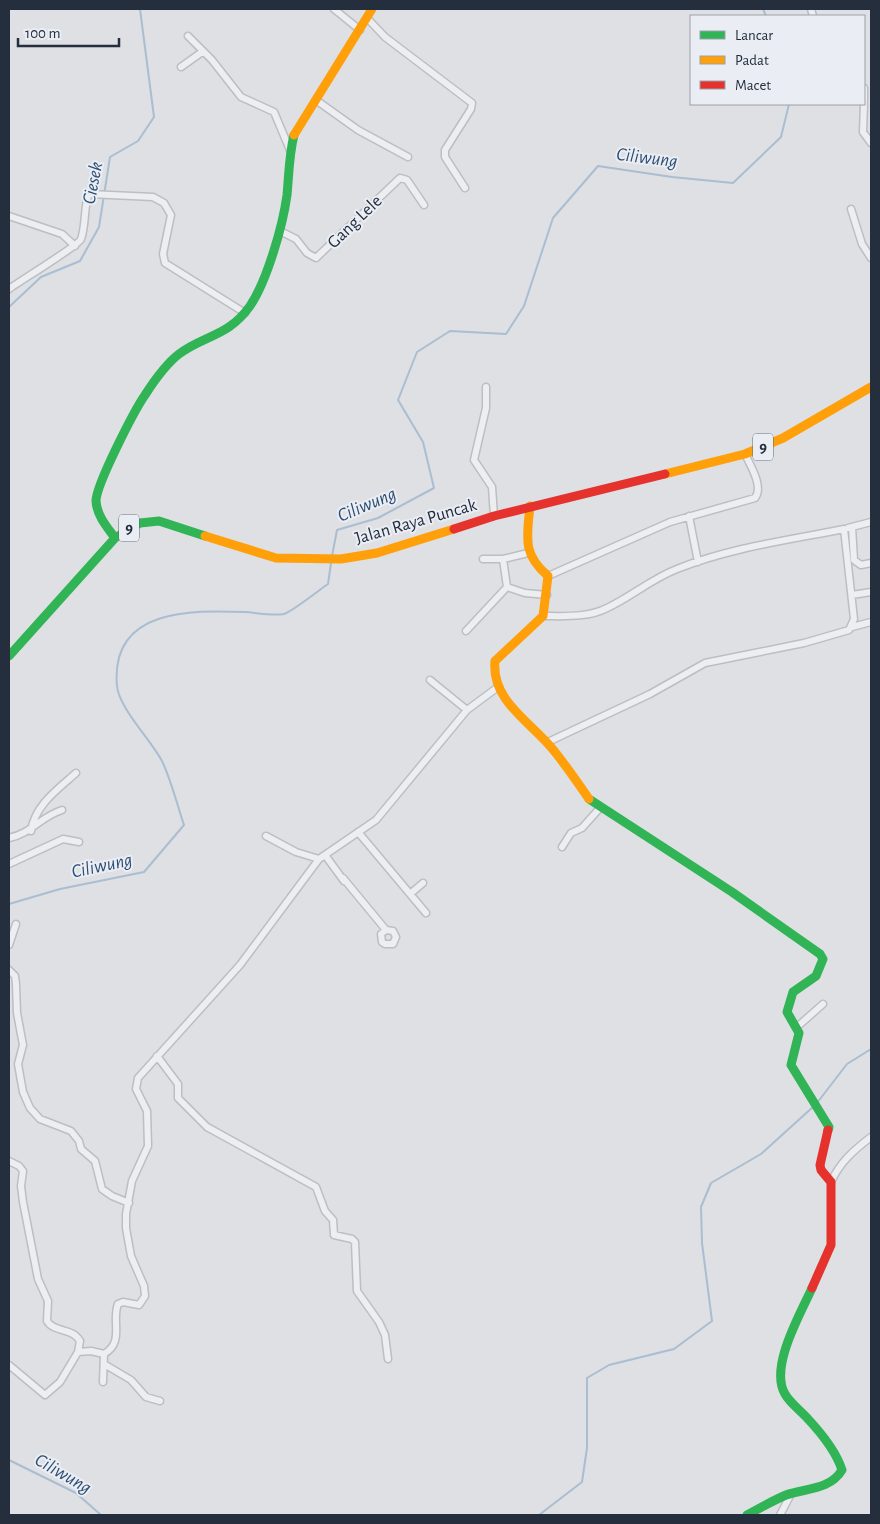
<svg xmlns="http://www.w3.org/2000/svg" width="880" height="1524" font-family="'Alegreya Sans',sans-serif">
  <style>
    .lines { fill: none; stroke-linecap: round; stroke-linejoin: round }
    .stream { stroke: #aabdd1; stroke-width: 2 }
    .street-casing { stroke: #bcbec1; stroke-width: 9 }
    .street { stroke: #edeef1; stroke-width: 6 }
    .fast { stroke: #30b455; stroke-width: 9 }
    .slow { stroke: #ff9f0a; stroke-width: 9 }
    .jam { stroke: #e5322d; stroke-width: 9 }
    .labels { text-anchor: middle; dominant-baseline: central; stroke-width: 4; stroke-linejoin: round; paint-order: stroke }
    .shield { fill: #eaeef4; stroke: #5f6874; stroke-width: 1 }
    .shield-label { font-size: 16px; font-weight: bold; fill: #242e3d }
    .street-label { font-size: 18px; fill: #242e3d; stroke: #eaeef4 }
    .water-label { font-size: 19px; font-style: italic; fill: #2d4d72; stroke: #eaeef4 }
  </style>
  <rect width="100%" height="100%" fill="#dee0e3"/>
  <g class="lines">
    <path class="stream" d="M763 9 766 16
      M9 307 41 277 80 261 99 227 110 157 138 141 154 117 140 9
      M332 556 337 530 378 518 434 488 423 442 398 400 417 352 450 331 506 334 524 306 553 218 598 166 672 177 733 183 781 137 789 104
      M9 904 60 889 144 872 184 825C177 804 171 780 162 761 151 740 119 708 117 686 110 608 191 610 246 612 257 613 273 616 284 614 293 611 319 590 328 584L331 563
      M817 1103 847 1064 871 1049
      M9 1460 76 1493 101 1515
      M539 1515 582 1482 587 1448V1378L609 1365 674 1349 712 1321 702 1243 701 1207 711 1183 761 1154 814 1106"/>
    <g class="street-casing">
      <path id="street" d="M334 9 360 30
        M811 9 813 16
        M367 18 385 37 472 103 471 109 445 150V157L465 188
        M188 36 212 60 241 97 274 112 290 150
        M181 67 202 52
        M864 88V101
        M316 100 358 130 408 157
        M864 104 863 132 871 143
        M851 209 862 244 871 258
        M9 216 62 234 75 246
        M280 231 296 239 307 253 316 258 400 178 407 180 424 205
        M9 289C20 281 79 245 81 239 86 227 84 201 89 194L153 197 164 203 171 215 163 254 165 263 245 313
        M486 387V408L474 460 492 487 494 516
        M689 516 698 562
        M852 527 854 560 861 565 871 563
        M848 528 871 522
        M483 559H503L528 553
        M503 559 507 587 525 593 547 595
        M548 576 670 522 755 498C764 487 750 465 745 454
        M852 595 871 592
        M543 616C563 616 588 618 607 608 631 597 651 579 677 569 729 548 788 540 844 529L854 619 849 630 804 643 705 663 650 694 548 742
        M852 627 871 622
        M466 631 507 587
        M430 680 467 710
        M31 831C35 805 58 789 76 773
        M358 832 426 913
        M266 836 296 852 319 859
        M9 838C32 833 40 817 62 810
        M562 847 571 833 582 828 599 809
        M325 855 344 881
        M9 864 63 839 79 842
        M343 878 386 930 393 931 396 937 393 944H385L382 942 381 934 386 930
        M410 894 423 883
        M9 945 16 924
        M9 970 15 976 16 984 17 1013 23 1045 18 1064 23 1092 30 1108 40 1119 71 1131 79 1141 81 1149 95 1161 102 1189 112 1196 129 1203
        M797 1027 823 1004
        M157 1056 178 1084V1098L207 1127 316 1187 325 1211 333 1220 334 1235 352 1239 355 1242 357 1291 379 1322 385 1335 388 1359
        M9 1161 19 1166 23 1171 21 1186 23 1202 38 1279 48 1301 47 1321C54 1333 72 1327 80 1341L78 1352
        M831 1182C840 1162 854 1150 871 1137
        M104 1354C125 1342 111 1321 118 1304L123 1302 139 1305 145 1296 144 1286 131 1256 126 1228V1214L132 1181 148 1146 147 1111 136 1089 138 1078 240 965 319 859 376 820 467 710 498 687
        M104 1364 131 1380 146 1397 160 1401
        M9 1365 45 1395 60 1382 78 1352 91 1351 104 1354
        M103 1382 104 1354
        M780 1515 791 1494"/>
    </g>
    <use href="#street" class="street"/>
    <path class="fast" d="M115 538C107 527 97 516 96 501 96 485 134 411 145 395 154 381 166 364 179 354 204 335 228 337 250 306 267 281 283 225 287 195 289 174 289 155 294 135
      M9 656 115 538 140 523 159 521 205 536
      M589 799 732 892 820 954 823 959 816 976 793 992 787 1012 799 1033 791 1065 829 1127 828 1130
      M747 1515C760 1508 772 1501 786 1495 806 1488 830 1490 842 1470 836 1451 822 1434 808 1419 801 1411 790 1403 785 1394 769 1367 801 1313 812 1288"/>
    <path class="slow" d="M294 135 372 9
      M665 474 745 454 783 438 871 387
      M530 506C527 537 522 554 548 576L543 616 495 661C491 702 533 723 555 752 567 767 578 783 589 799
      M205 536 276 558 341 559 377 553 454 529"/>
    <path class="jam" d="M454 529 494 516 665 474
      M812 1288 831 1245V1182L821 1170 820 1165 828 1130"/>
  </g>
  <g class="labels">
    <g class="shield">
      <rect x="753" y="433.5" width="20" height="27" rx="4"/>
      <rect x="119" y="514.5" width="20" height="27" rx="4"/>
    </g>
    <g class="shield-label">
      <text x="763" y="447">9</text>
      <text x="129" y="528">9</text>
    </g>
    <g class="street-label">
      <text transform="translate(355 222) rotate(-44)">Gang Lele</text>
      <text transform="translate(416 522) rotate(-16)">Jalan Raya Puncak</text>
    </g>
    <g class="water-label">
      <text transform="translate(647 158) rotate(7)">Ciliwung</text>
      <text transform="translate(93 183) rotate(-79)">Ciesek</text>
      <text transform="translate(367 505) rotate(-23)">Ciliwung</text>
      <text transform="translate(102 866) rotate(-12)">Ciliwung</text>
      <text transform="translate(63 1474) rotate(30)">Ciliwung</text>
    </g>
  </g>
  <rect width="880" height="1524" fill="none" stroke="#242e3d" stroke-width="20"/>
  <rect x="690" y="15" width="175" height="90" fill="#eaeef4" stroke="#9ba1ab"/>
  <rect x="700" y="31" width="25" height="8" fill="#30b455" stroke="#9ba1ab"/>
  <text x="735" y="40" font-size="15" fill="#242e3d">Lancar</text>
  <rect x="700" y="56" width="25" height="8" fill="#ff9f0a" stroke="#9ba1ab"/>
  <text x="735" y="65" font-size="15" fill="#242e3d">Padat</text>
  <rect x="700" y="81" width="25" height="8" fill="#e5322d" stroke="#9ba1ab"/>
  <text x="735" y="90" font-size="15" fill="#242e3d">Macet</text>
  <path d="M18 38v8h101v-8" fill="none" stroke="#242e3d" stroke-width="2.5"/>
  <text x="25" y="38" font-size="15" fill="#242e3d" stroke="#eaeef4" stroke-width="4" paint-order="stroke">100 m</text>
</svg>
